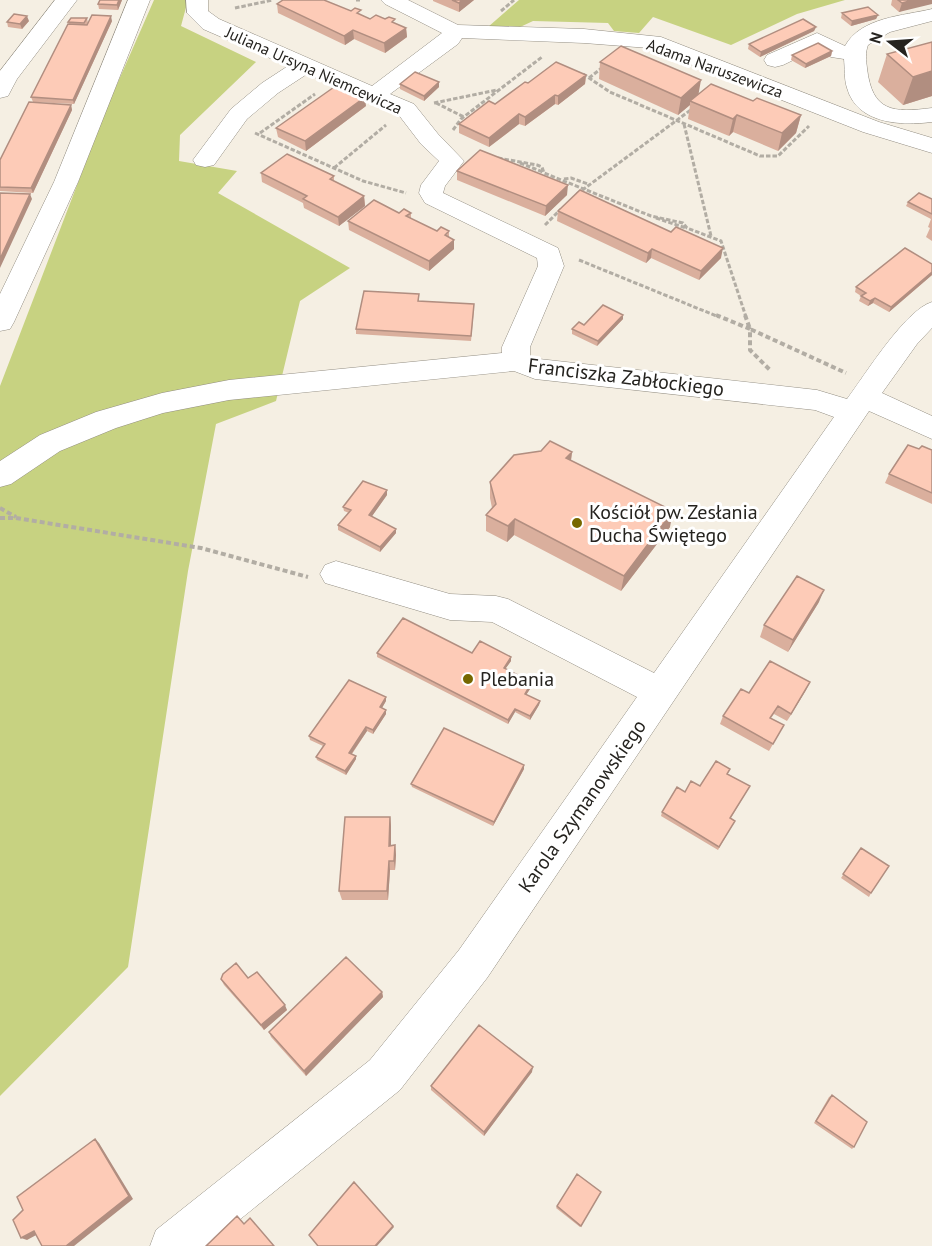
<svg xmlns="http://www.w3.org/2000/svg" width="932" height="1246" font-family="'PT Sans',sans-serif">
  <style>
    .green { fill: #c7d281 }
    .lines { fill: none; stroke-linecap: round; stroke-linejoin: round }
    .minor-casing { stroke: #928d82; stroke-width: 1 }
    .path-far1 { stroke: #b2ada4; stroke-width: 3; stroke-dasharray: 4.5 2; stroke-linecap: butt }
    .path { stroke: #b2ada4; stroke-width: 4; stroke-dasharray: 5 3; stroke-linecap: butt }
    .minor { fill: #fff; fill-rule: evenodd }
    .wall { fill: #daaf9d }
    .shaded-wall { fill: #b18e80 }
    .building { fill: #fdcbb7; stroke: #b18e80; stroke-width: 1.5 }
    .poi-dot { fill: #766800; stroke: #fff; stroke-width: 2 }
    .labels { text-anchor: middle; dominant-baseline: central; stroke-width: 6; stroke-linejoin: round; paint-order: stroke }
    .far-street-label { font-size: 16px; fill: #25231f; stroke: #fff }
    .street-label { font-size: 20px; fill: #25231f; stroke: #fff }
    .poi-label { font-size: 20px; fill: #25231f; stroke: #fff; text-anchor: start }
  </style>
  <rect width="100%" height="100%" fill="#f5efe3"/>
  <path class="green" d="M154 0H188L181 26 256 62 180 135 179 161 237 171 218 193 350 268 300 301 276 401 216 424 188 571 128 967 0 1096V386L107 107Z
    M519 0H845L797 14 731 45 653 17 639 33 614 31 608 23 533 21 518 28 488 27Z"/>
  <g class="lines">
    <g class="minor-casing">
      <path id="minor" d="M55 0H77L17 79 8 96 0 98V71Z
        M128 0H150L78 182 14 322 10 329 0 331V294L54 182Z
        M186 0H208V11L219 19 372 86 442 33 385 4 381 0H408L458 25 584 29 661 37 879 122 932 138V153L863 132 649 48 584 43 462 38 458 44 390 94 414 104 438 134 464 161 445 186 443 193 558 248 564 266 530 347V356L539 359 817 390 847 399C865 375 905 310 932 302V328L917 344 882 393 932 416V439L869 411 487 978 400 1090 207 1246H150L156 1230 370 1060 459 950 637 697 492 622 450 620 325 583 320 574 325 565 336 561 450 594 496 596 508 599 654 673 834 417 815 410 535 379 514 371 229 400 163 413 116 428 60 451 11 484 0 487V461L40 435 96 412 162 393 229 380 502 353V347L538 266 537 258 425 203 419 193 421 185 439 161 421 144 398 114 307 74 278 93 247 119 214 165 205 167 196 165 193 160 231 109 262 83 288 66 203 29 187 13Z
        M932 9V21L890 32 868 45C865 53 866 60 867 68 872 112 893 113 932 108V122C901 126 857 124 847 88 844 79 845 68 844 59L831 57 816 49 783 65 775 67 767 65 764 60 767 55 817 33 845 46C861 17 903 16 932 9Z"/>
    </g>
    <path class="path-far1" d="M356 0H360
      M235 8 273 0
      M501 11 514 0
      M583 74 610 92 760 156H778L809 126
      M589 78 603 67
      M434 103 497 90
      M436 103 464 117
      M684 124 711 236
      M453 130 461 119 542 57
      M255 133 363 181 406 193
      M260 133 315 94
      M498 158 537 165 542 167 544 173 651 216 683 223 687 228 721 241 746 317
      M520 163 543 172
      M334 168 386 125
      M564 179 571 178 588 184
      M577 194 692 109
      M656 218 686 228
      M545 225 561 209
      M579 260 719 317"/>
    <path class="path" d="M716 315 750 329V350L770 370
      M745 315 750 329 846 373
      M0 508 16 517
      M0 518H16L201 548 308 577"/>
    <use href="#minor" class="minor"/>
  </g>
  <path class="wall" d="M122 0 118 10 99 9 98 4Z
    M433 0H474L459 12 433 1Z
    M892 0H932L899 12 891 5Z
    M277 4 361 15 370 19 395 24 406 28 407 37 385 53 354 39 345 45 278 13Z
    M842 13 878 15 876 19 851 26 841 18Z
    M87 18 88 23 112 21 74 104 33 102 31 97 69 24 68 22Z
    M29 21 22 29 8 27 7 22Z
    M816 27 814 31 760 57 748 49 749 44Z
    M932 42V96L903 105 878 82 887 54Z
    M832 51 831 56 805 68 791 60 792 55Z
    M600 62 699 94 753 101 801 115 796 133 778 151 733 132 729 136 688 119 690 105 678 115 599 79Z
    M586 75 585 84 558 105 555 104 525 126 519 124 489 147 459 133V124L495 104 528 83Z
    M439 82V87L424 101 400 89V84Z
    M71 105 72 110 33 193 0 191V160Z
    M366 106 306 151 278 137 276 128Z
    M457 171 567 195 545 216 457 180Z
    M261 173 334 176V181L364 196 365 206 339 226 304 208 303 203 262 182Z
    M932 199V241L926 237 930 228 928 227 931 219 906 206 908 202Z
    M558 211 671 232 721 258 699 280 651 258 646 263 557 221Z
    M399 213H411V219L437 231H449V237L454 249 429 271 349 230 348 221Z
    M932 264V275L889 312 873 303 868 306 859 301 861 296 855 292 856 287Z
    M419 294V301L474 309 471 341 356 334V329Z
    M623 315V319L597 346 572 334V329L584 325Z
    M919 449 932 450V504L885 483 889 474Z
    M572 452 571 460 670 527 621 591 514 535 507 542 486 531V515L492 508 490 498V482Z
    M387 495 372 516 396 533 380 552 338 530V525L349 513 344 511 343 507Z
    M819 602 788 652 760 637 764 625Z
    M377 653H472L511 661 505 669 532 686 526 695 540 701 539 705 530 720 515 712 508 724 377 657Z
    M806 690 787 721 774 714 771 718 784 725 769 751 720 724 723 716 749 693Z
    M386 701 382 708 386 710V714L373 734 367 731 352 754 356 756V759L346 775 317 760 316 757 323 746 310 740 309 736Z
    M524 769 493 826 412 787 411 784Z
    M728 774 750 786 731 818 735 821 718 850 661 816 662 812 685 792Z
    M390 817 391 826V845H395L396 855 395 870H390L388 900H342L339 891Z
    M861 848 871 893 869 897 841 878Z
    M248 978 287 1010 264 1030 224 985 221 979Z
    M382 992 383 997 306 1076 271 1037 269 1032Z
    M532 1072 484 1136 431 1090V1086Z
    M832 1095 854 1147 852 1149 814 1123 829 1097Z
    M577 1174 601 1192 580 1227 556 1208Z"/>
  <path class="shaded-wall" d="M119 0H122L118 10 117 5Z
    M462 0H474L459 12V3Z
    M913 0H932V4L899 12 902 3Z
    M878 15 876 19 851 26 852 21Z
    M27 16 29 21 22 29 20 24Z
    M111 16 112 21 74 104 73 100Z
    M816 27 814 31 760 57 761 52Z
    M406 28 407 37 385 53 384 43Z
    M353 30 354 39 345 45 344 36Z
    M832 51 831 56 805 68 806 64Z
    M932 71V96L903 105 913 77Z
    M586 75 585 84 558 105V96Z
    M701 80 698 97 690 101V105L678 115 681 98Z
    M439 82V87L424 101V96Z
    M555 95V104L525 126V117Z
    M365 97 366 106 306 151 305 141Z
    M71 105 72 110 33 193 31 188Z
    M519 114V124L489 147V138Z
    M737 115 733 132 729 136 733 119Z
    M801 115 796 133 778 151 782 133Z
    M568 185 567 195 545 216 546 206Z
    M30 194 32 199 0 268V259Z
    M364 196 365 206 339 226 338 217Z
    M454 240V249L429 271V261Z
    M723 248 721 258 699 280 701 271Z
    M652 249 651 258 646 263 648 253Z
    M932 272V275L889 312 891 307Z
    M875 298 873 303 868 306 870 301Z
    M623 315V319L597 346 598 341Z
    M572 452 570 468 566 458Z
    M387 490V495L370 519 369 515Z
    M673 511 670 527 621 591 624 576Z
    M515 519 514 535 507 542 508 526Z
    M396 529V533L380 552V547Z
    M824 590 819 602 788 652 793 640Z
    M511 657V661L503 672 504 668Z
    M532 682V686L524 698 525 694Z
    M810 682 806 690 787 721 791 714Z
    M386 697V701L380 711V707Z
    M540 701 539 705 530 720V716Z
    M515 709V712L508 724V720Z
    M386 710V714L373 734V730Z
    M366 727 367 731 350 756 349 753Z
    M356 756V759L346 775 345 771Z
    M524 765V769L493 826 494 822Z
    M390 817 391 826V855L389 846Z
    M395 845 396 855 395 870 394 861Z
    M389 861 390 870 388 900 387 891Z
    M382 992 383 997 306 1076 304 1071Z
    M285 1005 287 1010 264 1030 261 1025Z
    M533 1067 532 1072 484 1136V1132Z
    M95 1139 99 1143 133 1199 74 1246H66Z
    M393 1226 394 1227 377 1246H375Z
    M34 1231 40 1233 27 1240 21 1238Z"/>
  <path class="building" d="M100 0H119L117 5 98 4Z
    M283 0H324L351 11 355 8 361 10 357 13 370 19 376 15 385 19 389 17 395 19 392 22 406 28 384 43 353 30 344 36 277 4Z
    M452 0H462L459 3Z
    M898 0H913L902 3Z
    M868 7 878 15 852 21 842 13Z
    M14 14 27 16 20 24 7 22Z
    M92 15 111 16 73 100 31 97 68 24 87 25Z
    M71 18H87L84 23 68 22Z
    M803 19 816 27 761 52 749 44Z
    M932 42V71L913 77 887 54Z
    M818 43 832 51 806 64 792 55Z
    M621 46 701 80 681 98 600 62Z
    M556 62 586 75 558 96 555 95 525 117 519 114 489 138 459 124 489 101 495 104 525 82 528 83Z
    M415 72 439 82 424 96 400 84Z
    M711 84 753 101 757 98 801 115 782 133 737 115 733 119 690 101Z
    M337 85 365 97 305 141 276 128Z
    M29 102 71 105 31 188 0 187V160Z
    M480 150 568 185 546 206 457 171Z
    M287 154 334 176 330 179 364 196 338 217 303 199 307 196 261 173Z
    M580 190 671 232 676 227 723 248 701 271 652 249 648 253 558 211Z
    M0 193 30 194 0 259Z
    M919 193 932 199V214L908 202Z
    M374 200 399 213 404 209 411 213 406 216 437 231 441 227 449 231 445 235 454 240 429 261 348 221Z
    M905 248 932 264V272L891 307 875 298 870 301 861 296 866 293 856 287Z
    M364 291 419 294 418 301 474 304 471 336 356 329Z
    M603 305 623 315 598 341 572 329 579 322 584 325Z
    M550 441 572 452 566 458 673 511 624 576 515 519 508 526 486 515 496 504 490 482 514 455 541 451Z
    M908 445 919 449 922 446 932 450V493L889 474Z
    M363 481 387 490 369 515 396 529 380 547 338 525 351 510 343 507Z
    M797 576 824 590 793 640 764 625Z
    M403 618 472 653 480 641 511 657 504 668 532 682 525 694 540 701 530 716 515 709 508 720 377 653Z
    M770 661 810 682 791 714 778 706 770 718 784 725 773 744 723 716 741 689 749 693Z
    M349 680 386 697 380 707 386 710 373 730 366 727 349 753 356 756 345 771 316 757 325 744 309 736Z
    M444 728 524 765 494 822 411 784Z
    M716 761 730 769 727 774 750 786 730 818 735 821 719 847 662 812 677 787 685 792 691 781 700 786Z
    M345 817H390L389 846 395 845 394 861H389L387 891H339Z
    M861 848 889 866 871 893 843 874Z
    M346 957 382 992 304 1071 269 1032Z
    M236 963 248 978 257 972 285 1005 261 1025 221 979 223 974Z
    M479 1025 533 1067 484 1132 431 1086Z
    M832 1095 867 1122 854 1147 816 1121Z
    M95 1139 129 1196 66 1246H42L34 1231 21 1238 13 1220 23 1210 17 1197Z
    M577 1174 601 1192 581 1226 557 1206Z
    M354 1182 393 1226 375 1246H318L309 1235Z
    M237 1216 244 1224 250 1218 274 1246H206Z"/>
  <g class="poi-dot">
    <circle cx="577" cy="523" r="6"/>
    <circle cx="468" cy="679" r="6"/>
  </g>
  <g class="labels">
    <g class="far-street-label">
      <text transform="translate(715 68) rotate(20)">Adama Naruszewicza</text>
      <text transform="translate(314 70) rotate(24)">Juliana Ursyna Niemcewicza</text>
    </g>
    <g class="street-label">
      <text transform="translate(626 377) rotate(7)">Franciszka Zabłockiego</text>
      <text transform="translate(582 806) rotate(-55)">Karola Szymanowskiego</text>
    </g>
    <g class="poi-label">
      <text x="589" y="512">Kościół pw. Zesłania<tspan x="589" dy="23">Ducha Świętego</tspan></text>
      <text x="480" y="679">Plebania</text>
    </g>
  </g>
  <g transform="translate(890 42) rotate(287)" stroke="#ffffff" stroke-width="4.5" paint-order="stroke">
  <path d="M0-4.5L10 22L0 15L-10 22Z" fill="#25231f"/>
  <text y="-9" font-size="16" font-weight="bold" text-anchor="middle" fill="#25231f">N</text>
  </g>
</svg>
